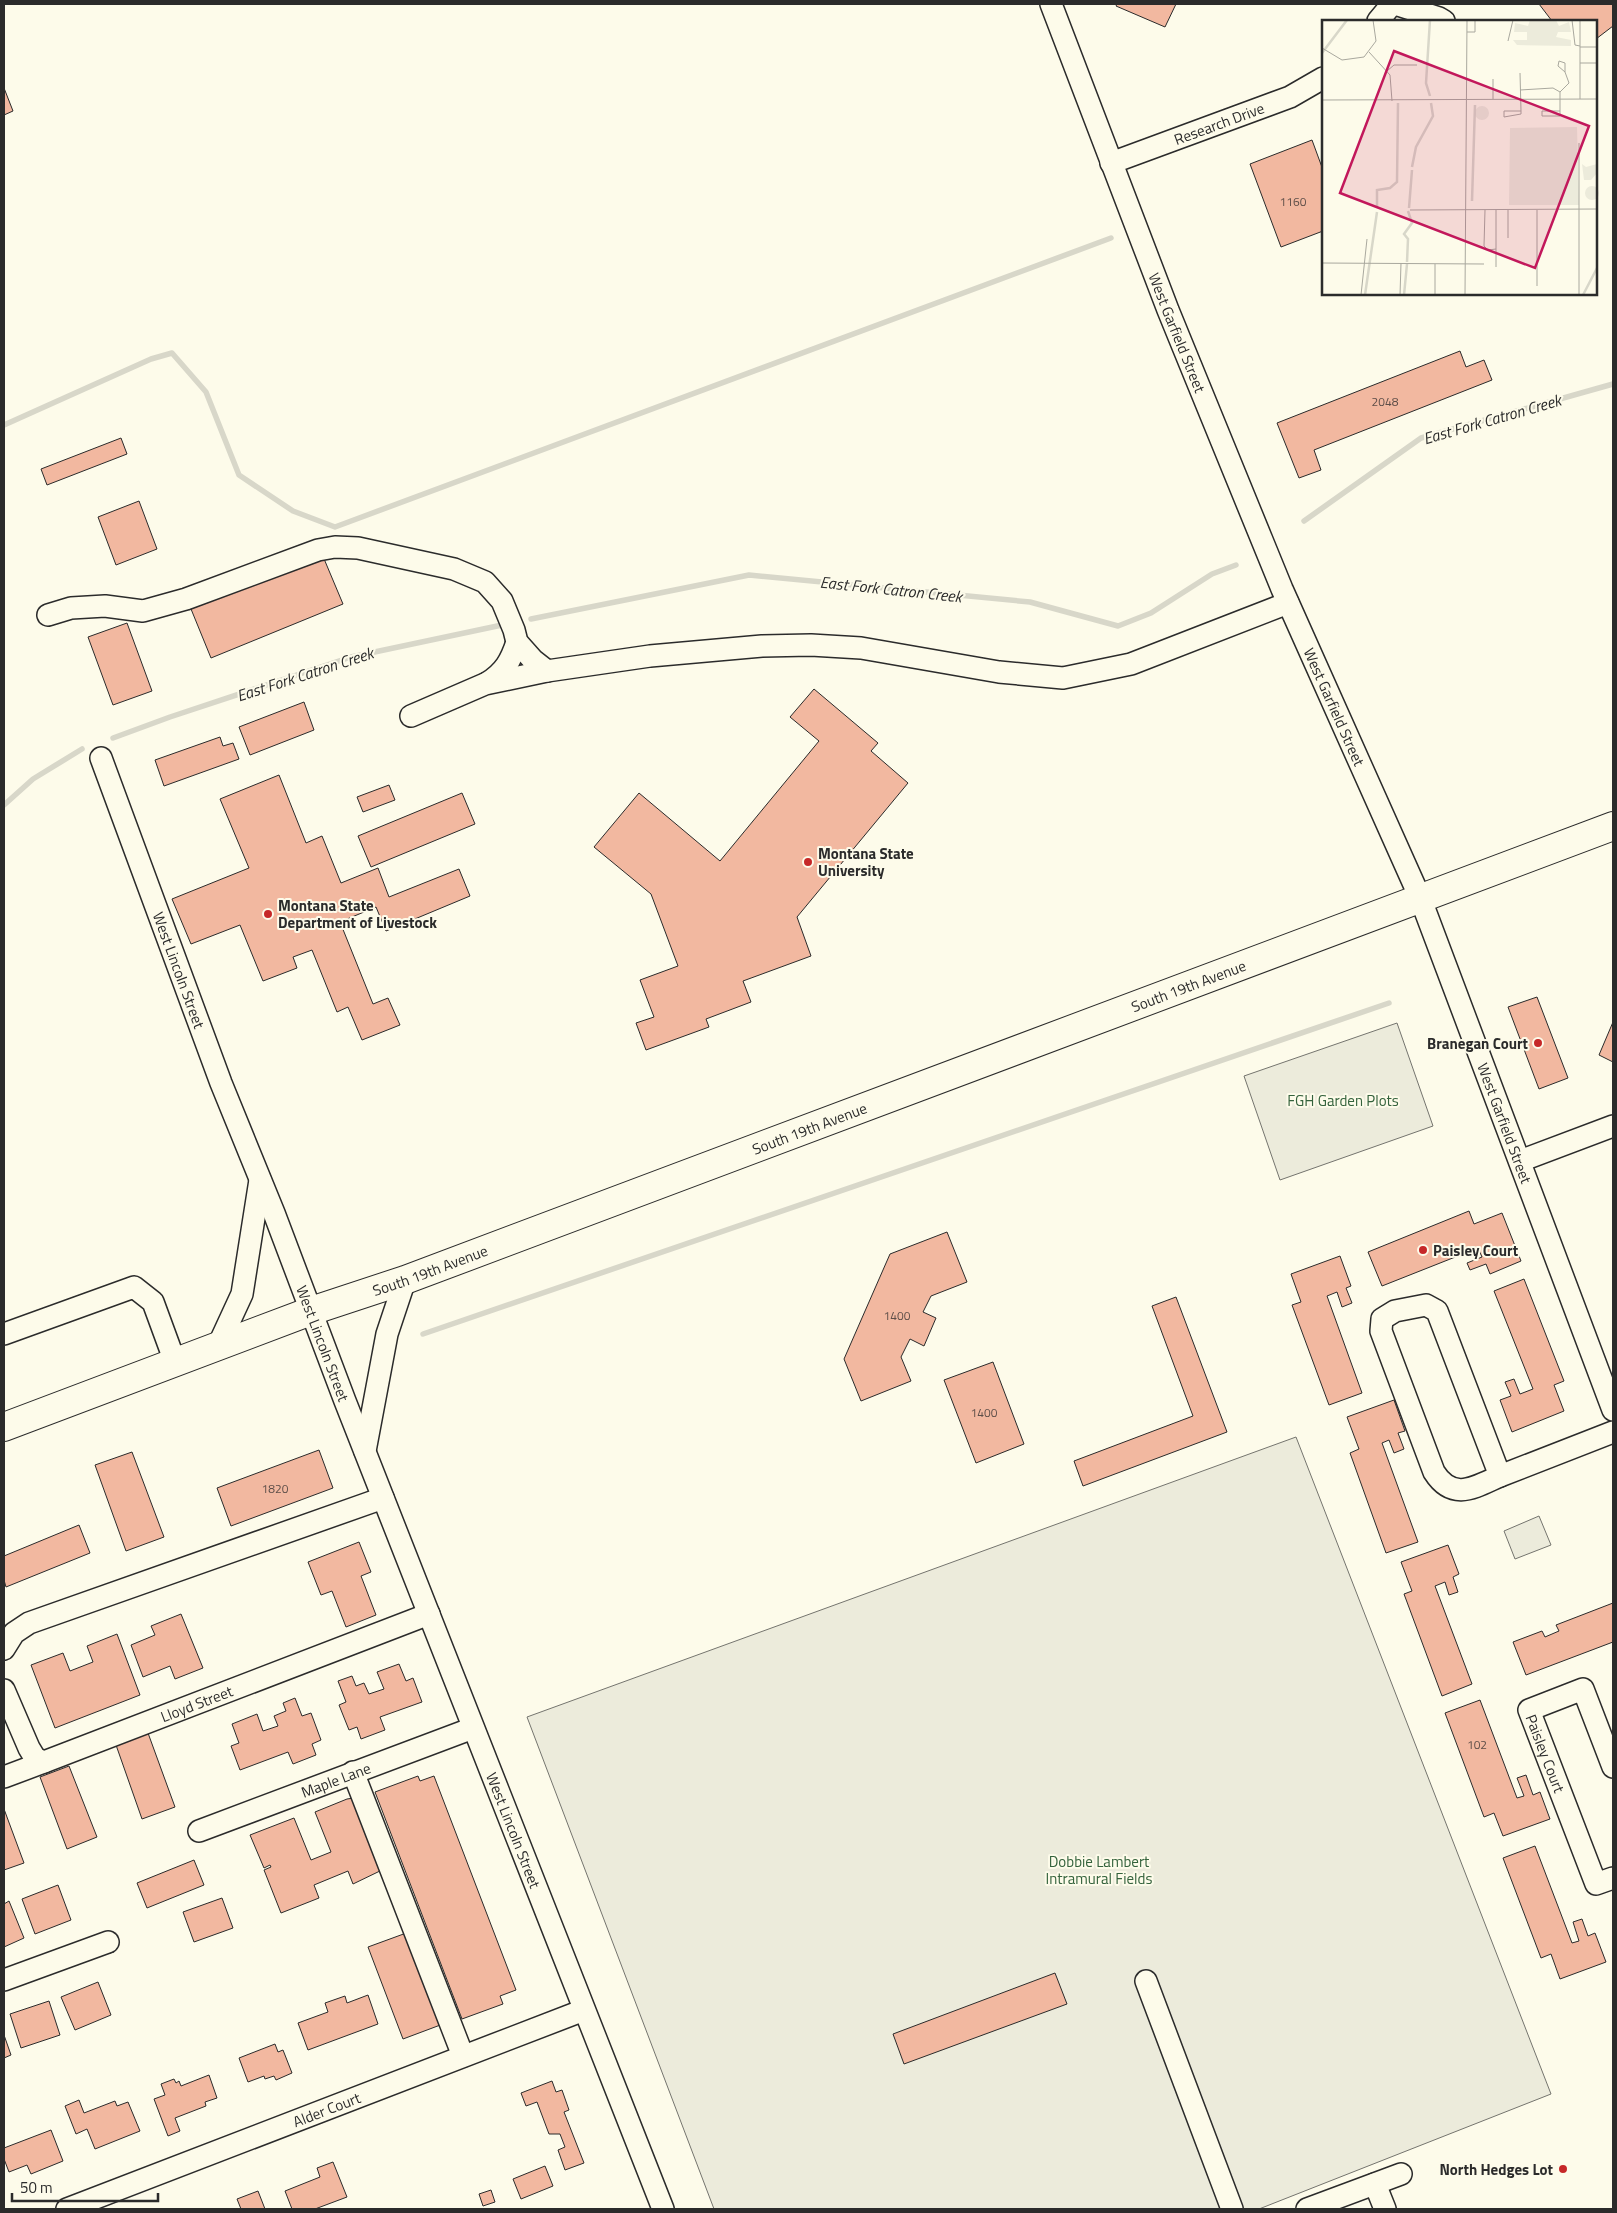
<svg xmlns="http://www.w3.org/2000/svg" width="1617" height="2213" font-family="'Titillium Web',sans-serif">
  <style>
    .green { fill: #ecebdb; stroke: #74746e }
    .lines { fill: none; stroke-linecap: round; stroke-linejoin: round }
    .stream { stroke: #d8d7c9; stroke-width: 5.5 }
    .building { fill: #f2b8a0; stroke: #2b2b2b }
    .minor-casing { stroke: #2b2b2b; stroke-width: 24 }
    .major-casing { stroke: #2b2b2b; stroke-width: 30 }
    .minor { stroke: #fdfbea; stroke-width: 21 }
    .major { stroke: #fdfbea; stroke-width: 28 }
    .poi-dot { fill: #c62828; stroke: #fdfbea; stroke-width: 2 }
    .labels { text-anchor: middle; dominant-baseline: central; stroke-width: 4; stroke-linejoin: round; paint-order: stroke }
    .number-label { font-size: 12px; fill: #5d4e48 }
    .street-label { font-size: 15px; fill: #2b2b2b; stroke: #fdfbea }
    .poi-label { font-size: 15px; font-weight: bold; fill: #2b2b2b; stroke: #fdfbea; text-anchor: start }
    .park-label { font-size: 15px; fill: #34623c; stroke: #fdfbea }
    .water-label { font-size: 16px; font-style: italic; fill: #2b2b2b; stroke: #fdfbea }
    .inset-river { fill: none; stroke: #d8d7c9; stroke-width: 2.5 }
    .inset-road { fill: none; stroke: #a9a89e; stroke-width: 1 }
    .view { fill: #c2185b; fill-opacity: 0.15; stroke: #c2185b; stroke-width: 2.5 }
    .inset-edge { fill: none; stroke: #2b2b2b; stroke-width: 2.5 }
  </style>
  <rect width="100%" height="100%" fill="#fdfbea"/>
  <path class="green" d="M1397 1023 1433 1126 1280 1180 1244 1076Z
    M1296 1437 1551 2094 1259 2209H714L527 1717Z
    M1539 1516 1551 1545 1515 1559 1504 1531Z"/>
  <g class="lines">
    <path class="stream" d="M4 425 151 359 172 353 206 392 239 475 293 511 335 527 1111 238
      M1304 521 1421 438 1613 384
      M531 619 749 575 1030 602 1118 626 1151 613 1212 574 1236 565
      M113 738 170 717 351 657 502 625
      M4 805 33 779 82 749
      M423 1334 1389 1003"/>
  </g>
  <path class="building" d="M1117 4H1176L1165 27 1116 6Z
    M1539 4H1613V26L1596 39V21H1552Z
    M4 88 13 111 4 115Z
    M1312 140 1323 170V231L1281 247 1250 164Z
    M1460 351 1466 367 1484 360 1492 380 1314 450 1321 470 1299 478 1277 423Z
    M121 438 127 454 47 485 41 469Z
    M139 501 157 549 116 565 98 517Z
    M322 554 343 604 211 658 191 609Z
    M127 623 152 691 113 705 88 637Z
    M814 689 878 743 871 751 908 783 797 917 811 956 743 981 751 1002 706 1019 709 1027 646 1050 636 1023 654 1017 640 980 678 966 651 894 594 847 639 793 720 861 819 741 790 717Z
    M304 702 314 730 250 755 239 727Z
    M220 737 223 746 233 743 239 759 164 786 155 760Z
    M279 775 306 843 322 836 341 883 378 868 389 897 459 869 470 896 386 931 376 907 340 922 373 1004 388 998 400 1025 362 1040 348 1007 337 1012 312 950 293 957 297 968 263 981 240 925 191 944 172 899 249 868 220 799Z
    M389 785 395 800 363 812 357 797Z
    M462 793 475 824 371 867 358 836Z
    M1537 997 1568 1078 1539 1089 1508 1007Z
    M1613 1022V1062L1599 1055Z
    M1469 1211 1474 1224 1502 1213 1521 1261 1490 1274 1486 1264 1470 1270 1467 1263 1482 1257 1478 1248 1382 1286 1368 1252Z
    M947 1232 967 1282 931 1296 923 1312 936 1318 924 1346 910 1339 901 1357 911 1381 861 1401 844 1359 890 1254Z
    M1340 1256 1351 1286 1346 1288 1352 1303 1342 1307 1337 1292 1327 1296 1362 1393 1329 1405 1292 1305 1301 1302 1291 1274Z
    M1524 1279 1564 1381 1554 1385 1564 1411 1512 1432 1500 1400 1511 1396 1505 1382 1514 1379 1520 1394 1533 1389 1494 1291Z
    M1176 1297 1227 1432 1083 1486 1074 1461 1193 1416 1152 1306Z
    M993 1362 1024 1444 976 1463 944 1380Z
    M1394 1400 1405 1431 1398 1433 1404 1449 1394 1453 1389 1440 1382 1443 1418 1542 1386 1553 1350 1453 1359 1449 1347 1417Z
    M319 1450 333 1488 231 1526 217 1488Z
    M132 1452 164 1537 126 1551 95 1465Z
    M79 1525 90 1553 6 1587 4 1580V1556Z
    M359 1542 371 1572 361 1576 376 1615 346 1627 332 1591 321 1595 308 1562Z
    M1448 1545 1459 1574 1453 1577 1458 1592 1449 1595 1445 1582 1435 1586 1472 1684 1442 1696 1404 1594 1412 1591 1401 1562Z
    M1613 1603V1642L1526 1675 1513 1642 1542 1631 1545 1637 1559 1631 1556 1625Z
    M181 1614 203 1668 175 1679 170 1666 143 1677 131 1645 155 1635 151 1626Z
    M117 1634 140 1695 55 1728 31 1665 63 1653 70 1671 93 1662 87 1646Z
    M399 1664 406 1681 413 1678 422 1702 380 1717 385 1730 361 1739 357 1727 349 1730 339 1705 346 1702 338 1681 352 1676 356 1686 364 1683 369 1694 384 1689 377 1672Z
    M295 1698 302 1716 311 1713 321 1740 312 1744 316 1755 293 1764 288 1752 240 1770 231 1746 239 1743 232 1724 257 1714 263 1731 278 1726 274 1716 286 1711 283 1703Z
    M1480 1700 1517 1798 1524 1796 1517 1778 1526 1775 1533 1795 1540 1792 1550 1819 1503 1836 1494 1813 1484 1817 1445 1713Z
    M148 1733 175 1807 142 1819 116 1745Z
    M69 1766 97 1837 67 1849 40 1777Z
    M418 1776 420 1781 434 1776 516 1990 500 1996 503 2004 462 2019 375 1792Z
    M354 1798 382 1870 353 1884 348 1871 314 1885 319 1898 281 1913 264 1870 271 1867 270 1865 264 1868 250 1835 294 1818 311 1860 331 1852 315 1812 347 1799Z
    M4 1809 24 1863 4 1870Z
    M1535 1846 1572 1943 1579 1941 1573 1922 1582 1919 1588 1936 1595 1933 1606 1962 1560 1979 1551 1954 1541 1958 1503 1858Z
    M194 1860 204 1885 147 1908 137 1883Z
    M58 1885 71 1920 35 1934 22 1899Z
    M222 1898 233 1928 194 1942 183 1912Z
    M9 1901 24 1938 4 1947V1904Z
    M409 1932 443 2024 403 2039 368 1947Z
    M1055 1973 1067 2004 904 2064 893 2034Z
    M98 1982 111 2015 75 2030 61 1997Z
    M368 1995 378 2024 308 2050 298 2023 328 2012 325 2003 345 1996 347 2003Z
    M49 2001 60 2035 21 2048 10 2014Z
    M4 2035 11 2055 4 2058Z
    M275 2044 278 2052 283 2050 292 2073 276 2080 274 2076 265 2079 264 2076 248 2082 239 2058Z
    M209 2075 217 2098 205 2102 206 2106 175 2118 180 2131 168 2136 154 2099 165 2095 161 2084 174 2079 176 2083 179 2081 181 2086Z
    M552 2081 556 2092 562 2090 569 2110 564 2112 584 2163 565 2170 558 2150 565 2147 560 2134H549L537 2102 526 2106 521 2093Z
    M79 2100 84 2113 115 2101 117 2106 128 2102 140 2131 95 2149 87 2129 76 2134 65 2106Z
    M51 2130 63 2161 31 2174 27 2165 9 2172 4 2159V2148Z
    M333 2162 347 2197 315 2209H292L285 2191 320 2177 317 2168Z
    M545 2166 553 2186 521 2199 513 2179Z
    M491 2190 495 2202 483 2206 479 2194Z
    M258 2191 265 2209H241L237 2199Z"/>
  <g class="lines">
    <g class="minor-casing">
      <g id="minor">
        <path id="s1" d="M1051 4 1168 310 1282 589 1421 900 1613 1410"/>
        <path d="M1395 4 1439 18 1444 21"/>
        <path d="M1378 21 1392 4"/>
        <path id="s2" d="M1111 163 1290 97 1323 78"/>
        <path d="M48 615 71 608 105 606 143 611 186 599 318 550 335 547 358 548 454 569 485 582 502 601 514 630 517 642 533 660 547 671"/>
        <path d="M487 683C505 672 511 660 517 642"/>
        <path d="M411 716 485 684 547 671 650 656 762 646 811 645 861 648 999 672 1063 678 1131 664 1288 603"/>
        <path id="s3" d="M101 758 221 1083 274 1213 345 1401 663 2209"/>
        <path d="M1520 1161 1613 1126"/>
        <path d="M1426 1305 1437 1311 1500 1476C1475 1487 1453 1502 1434 1472L1381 1331 1382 1319 1395 1311Z"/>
        <path d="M4 1334 134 1287 153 1302 175 1362"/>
        <path d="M218 1346 242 1294 260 1180"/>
        <path d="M365 1451 387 1334 405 1280"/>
        <path d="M1500 1476 1613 1432"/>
        <path d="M4 1649 14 1633 29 1623 383 1498"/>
        <path id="s4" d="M4 1690 29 1748 35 1758 44 1762 429 1614"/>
        <path id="s5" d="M1613 1767 1583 1689 1529 1710 1596 1884 1613 1878"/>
        <path d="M353 1772 463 2056"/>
        <path d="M4 1777 44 1762"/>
        <path id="s6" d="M199 1831 473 1728"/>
        <path d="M4 1980 108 1942"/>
        <path d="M1146 1981 1232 2209"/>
        <path d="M1375 2184 1385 2209"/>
        <path id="s7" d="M67 2209 584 2010"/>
        <path d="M1307 2209 1401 2174"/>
      </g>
    </g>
    <g class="major-casing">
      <g id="major">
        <path id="s8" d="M4 1427 311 1311 405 1280 1613 826"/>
      </g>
    </g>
    <use href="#minor" class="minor"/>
    <use href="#major" class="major"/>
  </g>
  <g class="poi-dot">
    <circle cx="808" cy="862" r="5"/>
    <circle cx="268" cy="914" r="5"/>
    <circle cx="1538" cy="1043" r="5"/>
    <circle cx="1423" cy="1250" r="5"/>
    <circle cx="1563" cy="2169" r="5"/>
  </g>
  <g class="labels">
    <g class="number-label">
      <text x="1293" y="201">1160</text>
      <text x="1385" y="401">2048</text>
      <text x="897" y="1315">1400</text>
      <text x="984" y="1412">1400</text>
      <text x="275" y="1488">1820</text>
      <text x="1477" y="1744">102</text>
    </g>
    <g class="street-label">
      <text stroke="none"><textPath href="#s2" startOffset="115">Research Drive</textPath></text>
      <text stroke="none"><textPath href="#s1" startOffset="352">West Garfield Street</textPath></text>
      <text stroke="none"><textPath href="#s1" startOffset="758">West Garfield Street</textPath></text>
      <text stroke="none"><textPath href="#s3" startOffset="226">West Lincoln Street</textPath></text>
      <text stroke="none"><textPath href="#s8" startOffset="1264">South 19th Avenue</textPath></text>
      <text stroke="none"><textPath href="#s1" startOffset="1208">West Garfield Street</textPath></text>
      <text stroke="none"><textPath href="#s8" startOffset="859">South 19th Avenue</textPath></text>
      <text stroke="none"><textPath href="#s8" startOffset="454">South 19th Avenue</textPath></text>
      <text stroke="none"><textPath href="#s3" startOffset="626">West Lincoln Street</textPath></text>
      <text stroke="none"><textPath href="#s4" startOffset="248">Lloyd Street</textPath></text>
      <text stroke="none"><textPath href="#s5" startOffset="188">Paisley Court</textPath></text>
      <text stroke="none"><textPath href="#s6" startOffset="146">Maple Lane</textPath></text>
      <text stroke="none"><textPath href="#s3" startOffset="1149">West Lincoln Street</textPath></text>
      <text stroke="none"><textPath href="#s7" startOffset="278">Alder Court</textPath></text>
    </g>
    <g class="poi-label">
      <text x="818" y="853">Montana State<tspan x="818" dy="17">University</tspan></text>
      <text x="278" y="905">Montana State<tspan x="278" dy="17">Department of Livestock</tspan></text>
      <text x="1528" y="1043" text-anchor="end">Branegan Court</text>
      <text x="1433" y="1250">Paisley Court</text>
      <text x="1553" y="2169" text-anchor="end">North Hedges Lot</text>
    </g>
    <g class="park-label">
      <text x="1343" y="1100">FGH Garden Plots</text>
      <text x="1099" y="1861">Dobbie Lambert<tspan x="1099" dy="17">Intramural Fields</tspan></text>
    </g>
    <g class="water-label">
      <text transform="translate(1492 419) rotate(-16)">East Fork Catron Creek</text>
      <text transform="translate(891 589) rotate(6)">East Fork Catron Creek</text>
      <text transform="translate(305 674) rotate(-18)">East Fork Catron Creek</text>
    </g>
  </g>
  <g transform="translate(1322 20)">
    <rect width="275" height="275" fill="#fdfbea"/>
    <path d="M208 0H234L237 6 247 2 249 12H236L234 17 249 20V26L195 25 191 20H205V12H192L193 3 206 6ZM153 93a7 7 0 1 1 14 0a7 7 0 1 1-14 0ZM255 107 257 185H187L188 108ZM260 144 264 147 275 144V153L269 160H262ZM263 173a7 7 0 1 1 14 0a7 7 0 1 1-14 0Z" fill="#ecebdb"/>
    <path class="inset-river" d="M0 33 25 0M108 76 104 63 108 0M90 147 94 127 111 96 109 83M150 181 153 85M55 188V170L68 168 75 162 76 83M87 188 90 150M85 242 86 219 82 214 90 203 86 191M43 275 55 192M82 275 85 244M261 275 275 248"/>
    <path class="inset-road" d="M250 0 253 25 258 26M258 0V79M145 12H153V0M186 21 191 0M258 27H275M0 28 20 40 42 37 54 21 51 0M47 32 68 55 70 81M237 41 243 43V52L236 46ZM258 43H275M65 51 72 45H95M198 53 199 91M275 59V78M198 70 231 68 238 72 247 63 243 52M238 72V96H220V91H238M171 79V59M0 80 275 79M182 91H199V94L182 97ZM257 123V275M88 190 275 189M163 190 162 226 166 230 174 229V190M215 190V266M186 218V190M0 243 162 244M113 244V275M174 247V229M39 275 45 219M78 275 79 243M143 275 145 0"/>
    <path class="view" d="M72 31 267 106 213 248 18 173Z"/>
    <rect width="275" height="275" class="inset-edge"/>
  </g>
  <rect width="1617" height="2213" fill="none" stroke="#2b2b2b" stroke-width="10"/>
  <path d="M12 2193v8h146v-8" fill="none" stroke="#2b2b2b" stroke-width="2.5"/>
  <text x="20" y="2193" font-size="15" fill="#2b2b2b" stroke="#fdfbea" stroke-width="4" paint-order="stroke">50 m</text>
</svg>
